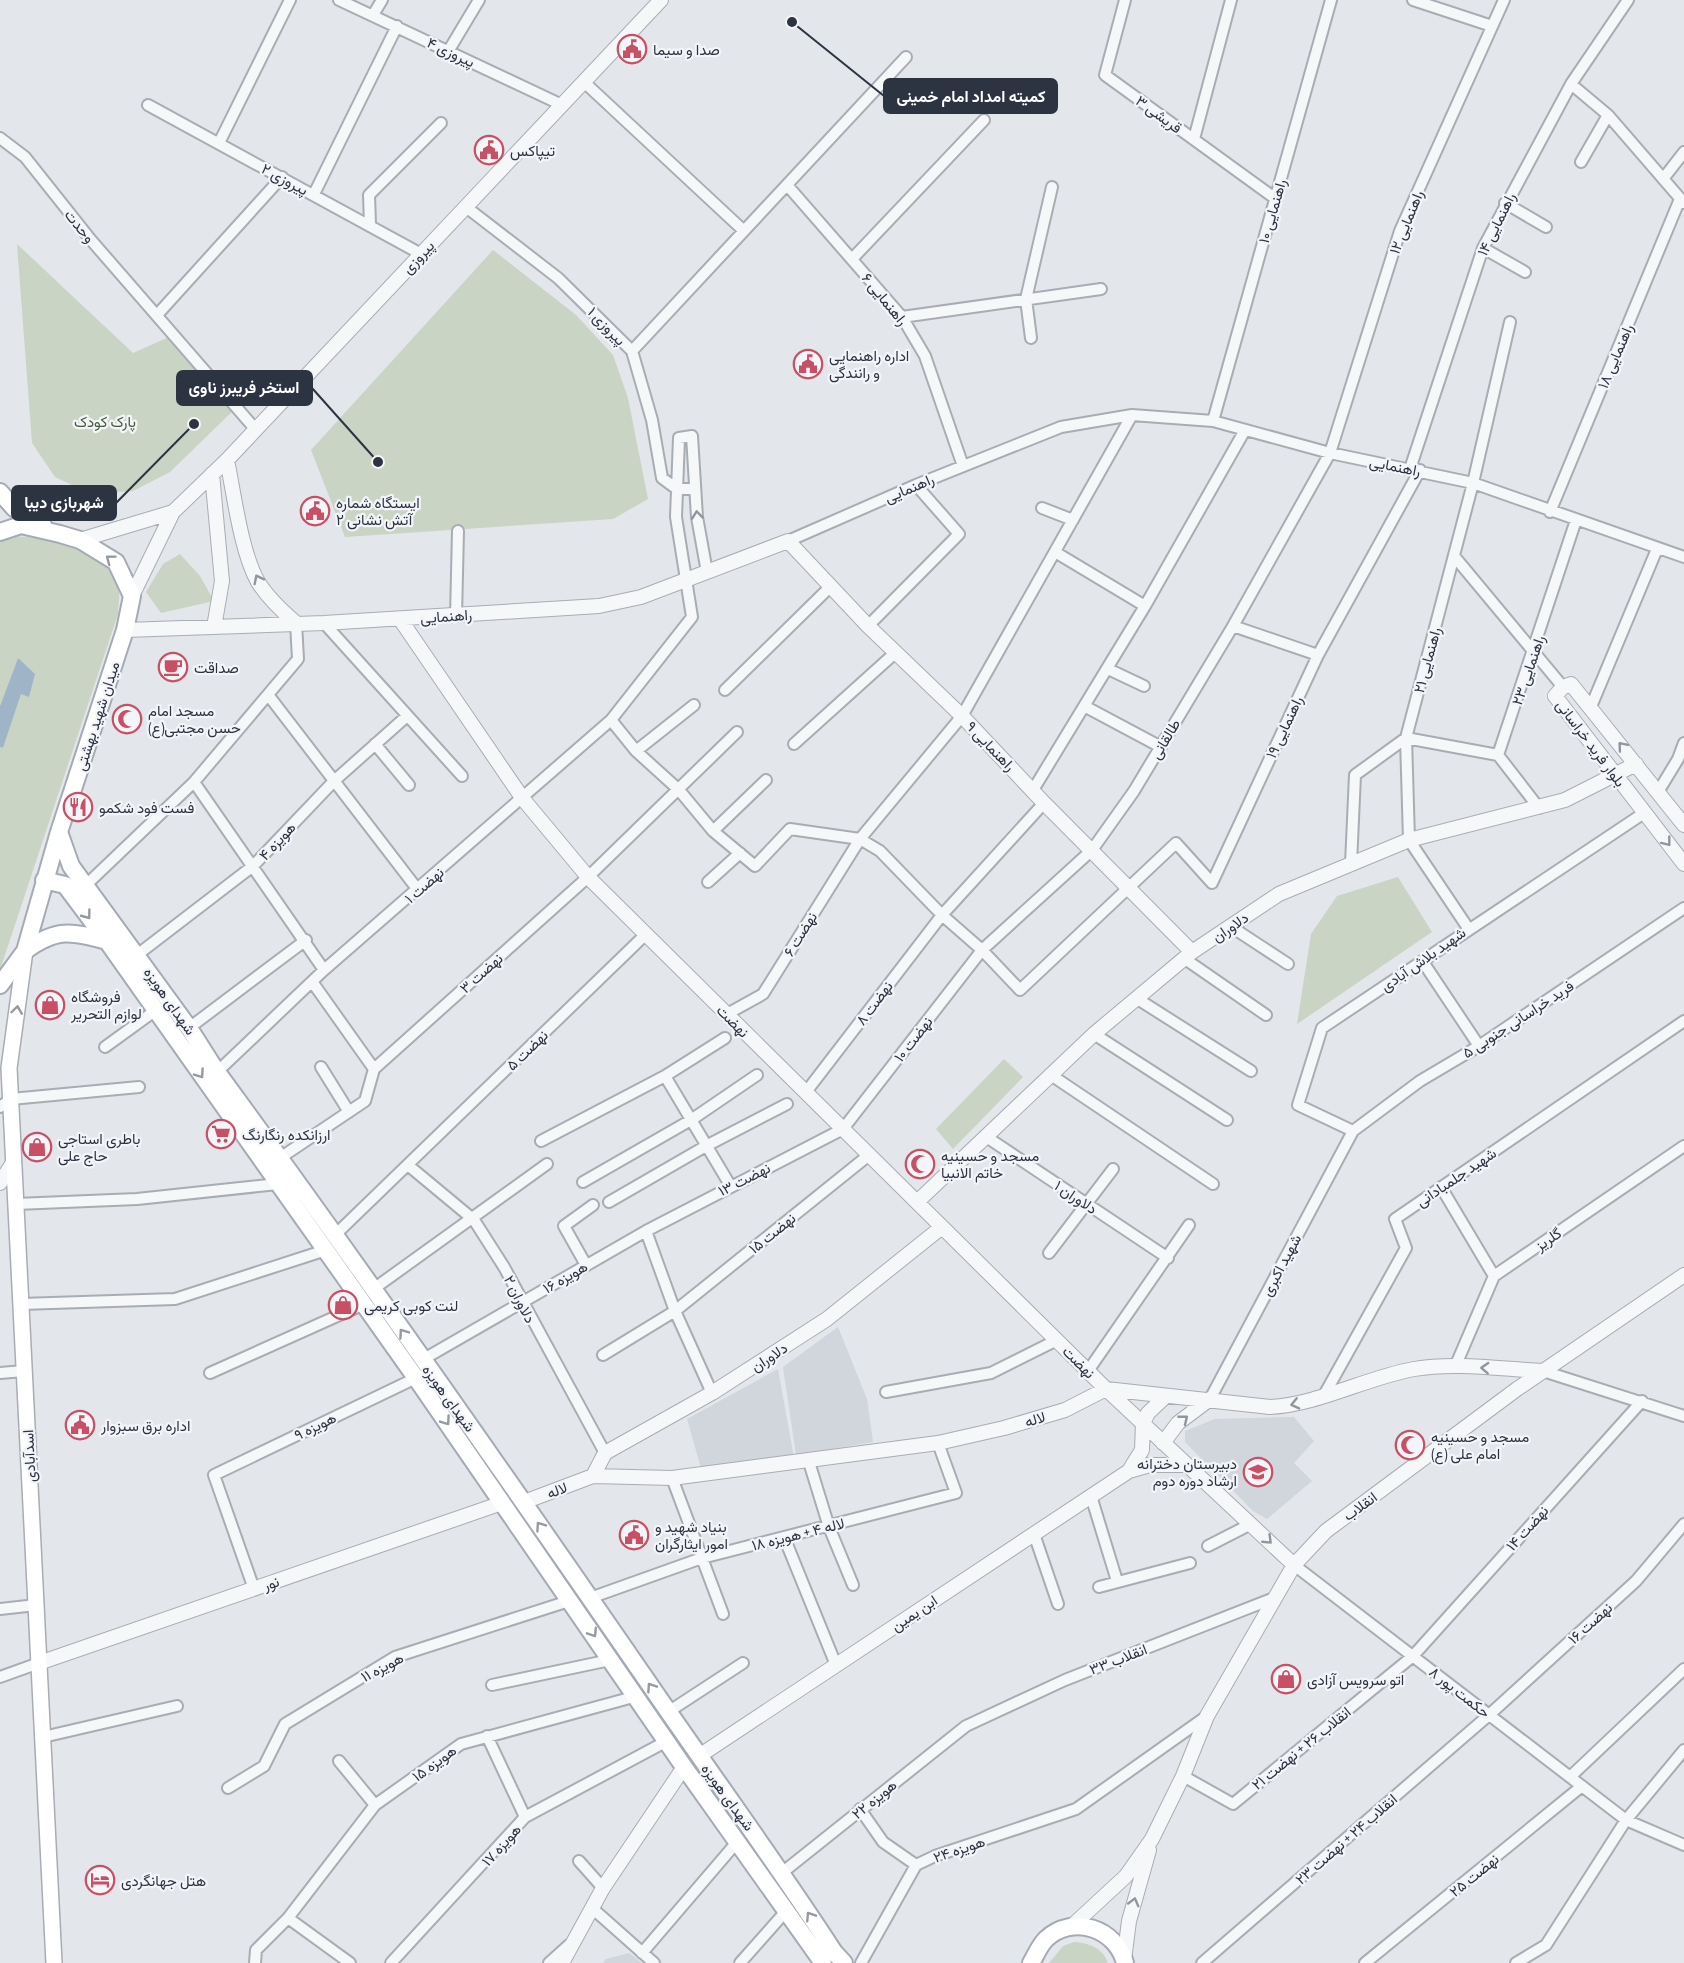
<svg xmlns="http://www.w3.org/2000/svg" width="1684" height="1963" font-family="'PT Sans Narrow',Vazirmatn,sans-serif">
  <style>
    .built { fill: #d1d5dc }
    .green { fill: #c9d4c5 }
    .water { fill: #a0b4c8 }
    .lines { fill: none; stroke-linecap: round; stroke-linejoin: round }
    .minor-casing { stroke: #a8adb4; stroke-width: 14 }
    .tertiary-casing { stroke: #a8adb4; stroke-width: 16 }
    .secondary-casing { stroke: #a8adb4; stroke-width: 18 }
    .primary-casing { stroke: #a3abb5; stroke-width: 20 }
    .minor { stroke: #f6f7f9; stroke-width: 10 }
    .tertiary { stroke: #f6f7f9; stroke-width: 14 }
    .secondary { stroke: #fff; stroke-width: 15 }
    .primary { stroke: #fff; stroke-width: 16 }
    .oneway { stroke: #91969e }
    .oneway2 { stroke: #969aa0 }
    .labels { text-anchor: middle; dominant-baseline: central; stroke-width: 4.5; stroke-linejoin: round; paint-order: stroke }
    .poi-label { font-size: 15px; fill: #2c3442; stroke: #f3f5f8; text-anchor: start }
    .street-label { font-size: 15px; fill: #2c3442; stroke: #f3f5f8 }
    .park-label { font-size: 15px; fill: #415d3a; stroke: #f3f5f8 }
    .leader { fill: none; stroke: #2c3442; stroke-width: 2 }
    .callout-dot { fill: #2c3442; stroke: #f3f5f8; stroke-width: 2 }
    .callout { fill: #2c3442; stroke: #2c3442; stroke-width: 2 }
    .callout-label { font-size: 16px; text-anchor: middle; font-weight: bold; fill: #fff }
  </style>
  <rect width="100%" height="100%" fill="#e3e6ea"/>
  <path class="built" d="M838 1327 867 1399 873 1442 796 1455 783 1367Z
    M778 1369 794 1458 701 1468 687 1419Z
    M1294 1417 1314 1441 1294 1463 1312 1481 1267 1519 1253 1511 1185 1442V1431L1215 1419Z
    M629 1953 642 1963H603L606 1959Z"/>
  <path class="green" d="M17 244 133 353 178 333 242 402 170 472 133 491 91 494 55 477 32 443Z
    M493 250 576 315 613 355 628 398 648 499 613 519 345 537 311 450Z
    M7 536C47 537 107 545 119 590 120 597 118 607 118 614L0 970V747L3 748 21 693 29 696 18 658 0 706V542Z
    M180 554 200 576 214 601 161 613 146 592 163 564Z
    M1398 877 1432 932 1297 1024 1311 934 1337 896Z
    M1004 1059 1023 1077 953 1149 936 1129Z
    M1074 1942C1089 1943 1103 1948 1108 1963H1049L1063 1946Z"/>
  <path class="water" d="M18 658 35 674 29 697 21 694 3 748 0 747V706Z"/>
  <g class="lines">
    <g class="minor-casing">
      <path id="minor" d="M339 0 562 105
        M1125 0 1105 75 1276 199
        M1413 0 1492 26
        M373 15 382 0
        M449 50 479 0
        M584 82 744 231
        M1571 84 1608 115 1684 203
        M148 105 421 254
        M0 138 25 157 91 240 256 430
        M1194 139 1231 0
        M219 143 290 0
        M1581 162 1608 115
        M1663 179 1684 152
        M787 185 902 317 925 356 963 466
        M314 194 397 26
        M1505 203 1546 227
        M466 207 558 278 632 351 652 420 662 478 677 489H695
        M370 224 369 195 441 123
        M1483 248 1525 272
        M852 259 984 120
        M157 315 282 177
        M902 317 1101 289
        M1031 338 1026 299 1052 187
        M632 351 906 57
        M1213 421 1331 0
        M1410 469 1483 248 1571 84 1628 0
        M1042 508 1073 520
        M1550 512 1680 199
        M788 541 916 485 1061 427 1132 415 1213 421 1330 453 1473 483 1684 557
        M1055 552 1145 606
        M1454 556 1563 687
        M456 616 458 531
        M324 623 462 776
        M868 626 959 534 916 485
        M1233 626 1318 655
        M1108 669 1144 686
        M725 690 831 586
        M269 696 418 890
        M1086 707 1161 747
        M1590 709 1657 549
        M611 720 636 751 679 790 713 831 755 866 790 829 860 839 880 851 942 915 982 950 1020 990 1176 843 1212 883 1318 655 1420 470
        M375 744 409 785
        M794 744 895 653
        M636 751 694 705
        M1498 755 1576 520
        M1498 755 1539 808
        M194 782 324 970
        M1033 790 1145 606 1245 430
        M1658 792 1678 759 1684 743
        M713 831 766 780
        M1351 864 1355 775 1406 738 1498 755
        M708 882 740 853
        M86 885 194 782 298 659 296 623
        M1230 926 1288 964
        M1468 928 1409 840 1406 738 1473 483 1510 322
        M137 955 253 866 334 781 407 716
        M1185 959 1266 1015
        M1423 962 1479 1046
        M313 983 374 1069
        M1136 998 1251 1071
        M727 1014 763 994 860 839 962 716 1132 415
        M189 1028 306 940
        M1094 1034 1227 1120
        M105 1047 156 1010
        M321 1067 349 1112
        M374 1069 588 877 737 732
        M217 1072 324 970 611 720 692 617 676 517 679 438 692 436 697 517 707 572
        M1051 1075 1213 1184
        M665 1076 730 1185
        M806 1092 942 915 1044 803
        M0 1107 11 1099 139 1087
        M1353 1131 1298 1105 1322 1028 1644 813
        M985 1136 1168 1258
        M541 1141 665 1076 725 1038
        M280 1158 365 1101 374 1069
        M409 1166 474 1220 504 1267 605 1453
        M583 1182 691 1120 757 1075
        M1441 1187 1494 1276
        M609 1202 706 1146 787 1104
        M16 1204 137 1199 278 1184
        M646 1231 675 1311 712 1393
        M335 1235 646 934
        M1049 1253 1113 1169
        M586 1265 564 1226 593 1205
        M372 1290 547 1164
        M21 1304 175 1299 326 1250
        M603 1355 675 1311 869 1155
        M422 1360 646 1231 843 1129 982 950 1092 850 1134 791 1233 626 1330 453 1400 231 1504 0
        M1455 1367 1494 1276 1684 1146
        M1088 1371 1189 1225
        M1543 1371 1684 1416
        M0 1373 24 1371
        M210 1373 364 1304
        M886 1392 991 1373 1057 1340
        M1323 1397 1406 1248 1395 1219 1684 1021
        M1210 1399 1353 1131 1420 1081 1479 1046 1684 908
        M809 1462 829 1527 853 1585
        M672 1478 723 1614
        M1091 1496 1117 1581
        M1034 1534 1058 1604
        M784 1537 836 1665
        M1208 1546 1251 1524
        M1294 1565 1626 1820 1684 1845
        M1099 1587 1190 1563
        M254 1589 214 1475 416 1378
        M590 1598 702 1558 956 1493 938 1443
        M0 1609 36 1605
        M0 1677 39 1663
        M492 1685 610 1660
        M668 1712 743 1663
        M487 1736 525 1817
        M43 1737 177 1706
        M339 1761 375 1805
        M1183 1776 1233 1804 1413 1656 1642 1401
        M1570 1777 1684 1669
        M228 1788 264 1766 285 1724 395 1657 572 1600
        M860 1809 883 1842 916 1865
        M579 1861 603 1888
        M783 1872 966 1726 1065 1680 1274 1598
        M592 1908 654 1963
        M288 1918 350 1963
        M642 1953 737 1842
        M255 1963 256 1950 288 1918 375 1805 461 1744 637 1696
        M391 1963 525 1817 667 1741
        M549 1963 569 1945
        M740 1963 787 1910
        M861 1963 916 1865 935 1856 1076 1809 1207 1716
        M1202 1963 1489 1715 1636 1581 1684 1524
        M1365 1963 1582 1786
        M1516 1963 1546 1945 1626 1820 1684 1750"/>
    </g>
    <g class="tertiary-casing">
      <path id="tertiary" d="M227 460C234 494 241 552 258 582 268 598 282 611 296 623
        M212 474 222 581 214 627
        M80 540 173 512
        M132 596 173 512 227 460 661 0
        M400 619 523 799 588 877 1106 1389 1294 1565
        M125 630 324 623 599 606 641 597 788 541 868 626 962 716 1044 803 1192 952
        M1684 825 1571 684 1563 687 1555 696 1684 864
        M0 1183 14 1161
        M917 1202 1094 1034 1192 952 1279 894 1409 840 1565 800 1636 764
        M1163 1443 1178 1423 1210 1399
        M1129 1471 1142 1450 1143 1423 1148 1413 1166 1396
        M593 1476 605 1453 712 1393 827 1319 942 1227
        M524 1502 593 1476 672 1478 938 1443 1004 1428 1065 1410 1106 1389 1270 1407C1320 1404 1365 1378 1414 1369 1455 1362 1501 1369 1543 1371
        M39 1663 502 1503
        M699 1756 1129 1471 1150 1465H1185
        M1072 1926 1126 1876 1152 1839 1183 1776 1207 1716 1294 1565 1326 1531 1517 1389 1684 1275
        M1124 1960 1129 1921 1149 1850
        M562 1963 603 1888 684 1767"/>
    </g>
    <g class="secondary-casing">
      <path id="secondary" d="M25 951 9 1068 54 1963"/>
    </g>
    <g class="primary-casing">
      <path id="primary" d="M0 492 14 508 43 525
        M0 532 21 525 60 534 80 540 116 562 132 596 125 630 59 832 25 951 0 985
        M59 832 71 866 189 1028 217 1072C365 1274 508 1479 650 1685 711 1774 775 1861 834 1952L844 1963
        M44 880 65 885 107 941 416 1378 684 1767 823 1963
        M25 951C56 928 71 931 107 941
        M1031 1963C1036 1955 1039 1946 1046 1939 1073 1914 1116 1928 1125 1963"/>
    </g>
    <use href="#minor" class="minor"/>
    <use href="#tertiary" class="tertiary"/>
    <use href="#secondary" class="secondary"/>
    <use href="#primary" class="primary"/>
  </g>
  <defs><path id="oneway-chevron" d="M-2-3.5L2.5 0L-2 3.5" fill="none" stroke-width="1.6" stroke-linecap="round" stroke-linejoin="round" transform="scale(1.5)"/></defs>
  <g class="oneway">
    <use href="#oneway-chevron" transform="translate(697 515) rotate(-96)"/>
    <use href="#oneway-chevron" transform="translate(258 579) rotate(-117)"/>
    <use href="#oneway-chevron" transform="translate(1622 746) rotate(-130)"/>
    <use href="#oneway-chevron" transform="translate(1667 842) rotate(52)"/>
    <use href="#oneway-chevron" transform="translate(1485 1368) rotate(-177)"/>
    <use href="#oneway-chevron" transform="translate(1295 1404) rotate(167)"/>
    <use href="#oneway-chevron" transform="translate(1184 1419) rotate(-39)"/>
    <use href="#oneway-chevron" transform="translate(1268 1540) rotate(44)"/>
    <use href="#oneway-chevron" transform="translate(1134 1902) rotate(-75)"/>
  </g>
  <g class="oneway2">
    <use href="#oneway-chevron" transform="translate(110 559) rotate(-143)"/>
    <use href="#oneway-chevron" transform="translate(87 915) rotate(53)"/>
    <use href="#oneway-chevron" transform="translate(17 1010) rotate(-82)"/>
    <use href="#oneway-chevron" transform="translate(200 1074) rotate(55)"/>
    <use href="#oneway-chevron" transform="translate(403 1333) rotate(-125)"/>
    <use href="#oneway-chevron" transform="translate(446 1421) rotate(55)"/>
    <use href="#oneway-chevron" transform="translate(540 1526) rotate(-125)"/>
    <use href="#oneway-chevron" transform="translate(593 1633) rotate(57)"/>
    <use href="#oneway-chevron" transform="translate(651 1687) rotate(-124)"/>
    <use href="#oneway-chevron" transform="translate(810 1916) rotate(-123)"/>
  </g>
  <defs>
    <g id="civic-ring" transform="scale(1.5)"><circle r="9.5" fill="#f3f5f8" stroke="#c85064" stroke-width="1.5"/><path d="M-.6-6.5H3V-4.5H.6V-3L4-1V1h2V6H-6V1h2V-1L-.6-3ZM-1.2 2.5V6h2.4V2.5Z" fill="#c85064"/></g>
    <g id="cafe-ring" transform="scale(1.5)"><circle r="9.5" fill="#f3f5f8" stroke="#c85064" stroke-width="1.5"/><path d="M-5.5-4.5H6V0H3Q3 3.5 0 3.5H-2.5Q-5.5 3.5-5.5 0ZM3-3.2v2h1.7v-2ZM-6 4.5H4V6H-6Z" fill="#c85064"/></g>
    <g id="mosque-ring" transform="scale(1.5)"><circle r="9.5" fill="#f3f5f8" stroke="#c85064" stroke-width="1.5"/><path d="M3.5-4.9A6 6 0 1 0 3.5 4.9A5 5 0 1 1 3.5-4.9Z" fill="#c85064"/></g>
    <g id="restaurant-ring" transform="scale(1.5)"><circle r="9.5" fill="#f3f5f8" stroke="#c85064" stroke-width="1.5"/><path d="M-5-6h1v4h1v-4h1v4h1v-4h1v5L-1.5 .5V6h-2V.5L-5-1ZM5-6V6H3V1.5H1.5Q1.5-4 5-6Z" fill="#c85064"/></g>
    <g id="shop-ring" transform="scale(1.5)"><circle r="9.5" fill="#f3f5f8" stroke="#c85064" stroke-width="1.5"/><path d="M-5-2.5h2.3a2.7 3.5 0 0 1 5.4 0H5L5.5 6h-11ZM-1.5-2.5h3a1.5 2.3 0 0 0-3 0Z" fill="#c85064"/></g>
    <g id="supermarket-ring" transform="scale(1.5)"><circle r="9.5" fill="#f3f5f8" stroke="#c85064" stroke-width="1.5"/><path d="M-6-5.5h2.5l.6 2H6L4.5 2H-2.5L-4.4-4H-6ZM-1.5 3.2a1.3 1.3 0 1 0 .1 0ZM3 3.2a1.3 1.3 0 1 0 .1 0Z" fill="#c85064"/></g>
    <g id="school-ring" transform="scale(1.5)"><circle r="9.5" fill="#f3f5f8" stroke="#c85064" stroke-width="1.5"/><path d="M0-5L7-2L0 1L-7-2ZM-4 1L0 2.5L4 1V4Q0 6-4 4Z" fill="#c85064"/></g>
    <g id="hotel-ring" transform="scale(1.5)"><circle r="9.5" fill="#f3f5f8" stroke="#c85064" stroke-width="1.5"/><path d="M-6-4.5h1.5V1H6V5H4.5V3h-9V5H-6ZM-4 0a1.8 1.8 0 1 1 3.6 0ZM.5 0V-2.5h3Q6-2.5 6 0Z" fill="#c85064"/></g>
  </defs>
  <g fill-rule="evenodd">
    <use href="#civic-ring" x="632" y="49"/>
    <use href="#civic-ring" x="489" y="150"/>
    <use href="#civic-ring" x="808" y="364"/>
    <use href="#civic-ring" x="315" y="511"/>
    <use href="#cafe-ring" x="173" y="667"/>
    <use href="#mosque-ring" x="127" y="719"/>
    <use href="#restaurant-ring" x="78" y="807"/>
    <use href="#shop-ring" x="50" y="1005"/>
    <use href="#supermarket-ring" x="221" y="1134"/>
    <use href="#shop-ring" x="37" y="1147"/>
    <use href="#mosque-ring" x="920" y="1164"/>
    <use href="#shop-ring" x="343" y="1305"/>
    <use href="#civic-ring" x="80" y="1425"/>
    <use href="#mosque-ring" x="1410" y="1445"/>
    <use href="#school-ring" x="1258" y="1472"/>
    <use href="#civic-ring" x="634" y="1535"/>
    <use href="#shop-ring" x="1286" y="1679"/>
    <use href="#hotel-ring" x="100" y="1880"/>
  </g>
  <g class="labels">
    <g class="poi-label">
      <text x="653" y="49">صدا و سیما</text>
      <text x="510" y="150">تیپاکس</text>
      <text x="829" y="355">اداره راهنمایی<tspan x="829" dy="17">و رانندگی</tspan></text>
      <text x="336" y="502">ایستگاه شماره<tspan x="336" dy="17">۲ آتش نشانی</tspan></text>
      <text x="194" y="667">صداقت</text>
      <text x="148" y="710">مسجد امام<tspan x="148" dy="17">حسن مجتبی(ع)</tspan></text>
      <text x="99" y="807">فست فود شکمو</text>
      <text x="71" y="996">فروشگاه<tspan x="71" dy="17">لوازم التحریر</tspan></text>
      <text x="242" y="1134">ارزانکده رنگارنگ</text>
      <text x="58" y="1138">باطری استاجی<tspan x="58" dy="17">حاج علی</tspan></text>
      <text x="941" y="1155">مسجد و حسینیه<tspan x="941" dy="17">خاتم الانبیا</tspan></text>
      <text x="364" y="1305">لنت کوبی کریمی</text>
      <text x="101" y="1425">اداره برق سبزوار</text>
      <text x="1431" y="1436">مسجد و حسینیه<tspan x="1431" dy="17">امام علی (ع)</tspan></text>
      <text x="1237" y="1463" text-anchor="end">دبیرستان دخترانه<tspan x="1237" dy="17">ارشاد دوره دوم</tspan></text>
      <text x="655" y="1526">بنیاد شهید و<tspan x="655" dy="17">امور ایثارگران</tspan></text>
      <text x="1307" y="1679">اتو سرويس آزادی</text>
      <text x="121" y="1880">هتل جهانگردی</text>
    </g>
    <g class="street-label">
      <text transform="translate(451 52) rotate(25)">پیروزی ۴</text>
      <text transform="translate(1159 114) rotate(36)">قریشی ۳</text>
      <text transform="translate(285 179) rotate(28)">پیروزی ۲</text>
      <text transform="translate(1272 211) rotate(-74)">راهنمایی ۱۰</text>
      <text transform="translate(1406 222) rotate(-68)">راهنمایی ۱۲</text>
      <text transform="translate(1496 224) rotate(-64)">راهنمایی ۱۴</text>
      <text transform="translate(80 226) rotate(51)">وحدت</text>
      <text transform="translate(418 257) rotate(-47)">پیروزی</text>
      <text transform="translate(885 299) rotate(51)">راهنمایی ۶</text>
      <text transform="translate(607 326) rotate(46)">پیروزی ۱</text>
      <text transform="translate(1615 356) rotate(-67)">راهنمایی ۱۸</text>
      <text transform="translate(1395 466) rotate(11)">راهنمایی</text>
      <text transform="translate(909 488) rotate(-23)">راهنمایی</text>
      <text transform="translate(446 616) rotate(-4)">راهنمایی</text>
      <text transform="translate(1427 660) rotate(-75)">راهنمایی ۲۱</text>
      <text transform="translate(1528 670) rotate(-71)">راهنمایی ۲۳</text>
      <text transform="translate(97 716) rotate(-72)">میدان شهید بهشتی</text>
      <text transform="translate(1284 727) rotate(-65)">راهنمایی ۱۹</text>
      <text transform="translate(1165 739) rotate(-59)">طالقانی</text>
      <text transform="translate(1591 743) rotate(53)">بلوار فرید خراسانی</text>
      <text transform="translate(991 746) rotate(46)">راهنمایی ۹</text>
      <text transform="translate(277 841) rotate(-47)">هویزه ۴</text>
      <text transform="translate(424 885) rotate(-41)">نهضت ۱</text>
      <text transform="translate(1230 927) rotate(-34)">دلاوران</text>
      <text transform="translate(800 934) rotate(-58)">نهضت ۶</text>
      <text transform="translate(1423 959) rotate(-35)">شهید بلاش آبادی</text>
      <text transform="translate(481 973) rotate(-42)">نهضت ۳</text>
      <text transform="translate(170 1001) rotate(55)">شهدای هویزه</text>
      <text transform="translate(874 1003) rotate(-53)">نهضت ۸</text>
      <text transform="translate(1518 1019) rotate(-33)">فرید خراسانی جنوبی ۵</text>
      <text transform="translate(733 1021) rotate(45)">نهضت</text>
      <text transform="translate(913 1039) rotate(-52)">نهضت ۱۰</text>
      <text transform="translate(527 1050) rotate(-44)">نهضت ۵</text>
      <text transform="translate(1456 1177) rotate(-34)">شهید جلمبادانی</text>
      <text transform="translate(744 1179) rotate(-27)">نهضت ۱۳</text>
      <text transform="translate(1076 1197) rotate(34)">دلاوران ۱</text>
      <text transform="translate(772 1233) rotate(-39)">نهضت ۱۵</text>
      <text transform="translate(1548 1239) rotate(-34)">گلریز</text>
      <text transform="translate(1281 1265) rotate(-62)">شهید اکبری</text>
      <text transform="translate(565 1277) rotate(-30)">هویزه ۱۶</text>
      <text transform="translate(520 1299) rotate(63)">دلاوران ۲</text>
      <text transform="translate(769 1357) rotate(-33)">دلاوران</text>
      <text transform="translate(1079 1362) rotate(45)">نهضت</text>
      <text transform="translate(449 1398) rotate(54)">شهدای هویزه</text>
      <text transform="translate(1035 1419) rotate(-16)">لاله</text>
      <text transform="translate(315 1426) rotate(-26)">هویزه ۹</text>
      <text transform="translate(29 1456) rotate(-93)">اسدآبادی</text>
      <text transform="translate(557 1490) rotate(-20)">لاله</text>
      <text transform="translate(1360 1506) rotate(-36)">انقلاب</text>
      <text transform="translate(1527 1528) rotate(-48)">نهضت ۱۴</text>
      <text transform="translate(798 1534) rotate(-14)">لاله ۴ + هویزه ۱۸</text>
      <text transform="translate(271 1583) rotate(-19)">نور</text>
      <text transform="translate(914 1613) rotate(-34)">ابن یمین</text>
      <text transform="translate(1590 1623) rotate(-42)">نهضت ۱۶</text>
      <text transform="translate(1118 1659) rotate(-21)">انقلاب ۳۳</text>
      <text transform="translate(382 1667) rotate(-28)">هویزه ۱۱</text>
      <text transform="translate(1460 1692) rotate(38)">حکمت پور ۸</text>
      <text transform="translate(1301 1748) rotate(-39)">انقلاب ۲۶ + نهضت ۲۱</text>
      <text transform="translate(434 1763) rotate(-36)">هویزه ۱۵</text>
      <text transform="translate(728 1797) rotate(54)">شهدای هویزه</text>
      <text transform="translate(874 1799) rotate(-39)">هویزه ۲۲</text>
      <text transform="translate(1346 1839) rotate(-41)">انقلاب ۲۴ + نهضت ۲۳</text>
      <text transform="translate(501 1845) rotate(-48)">هویزه ۱۷</text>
      <text transform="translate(959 1849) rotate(-19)">هویزه ۲۴</text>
      <text transform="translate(1474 1875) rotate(-39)">نهضت ۲۵</text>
    </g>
    <g class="park-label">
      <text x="105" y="421">پارک کودک</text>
    </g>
  </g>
  <path class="leader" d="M792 22L884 96M378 462L312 388M194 424L116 503"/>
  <g class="callout-dot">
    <circle cx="792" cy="22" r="6"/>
    <circle cx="378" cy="462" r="6"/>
    <circle cx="194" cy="424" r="6"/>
  </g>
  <g class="callout">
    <rect x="884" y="79" width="173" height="34" rx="6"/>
    <rect x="177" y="371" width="135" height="34" rx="6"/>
    <rect x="12" y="486" width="104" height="34" rx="6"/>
  </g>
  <g class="callout-label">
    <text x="971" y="102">کمیته امداد امام خمینی</text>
    <text x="244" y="393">استخر فریبرز ناوی</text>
    <text x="64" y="508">شهربازی دیبا</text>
  </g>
</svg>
